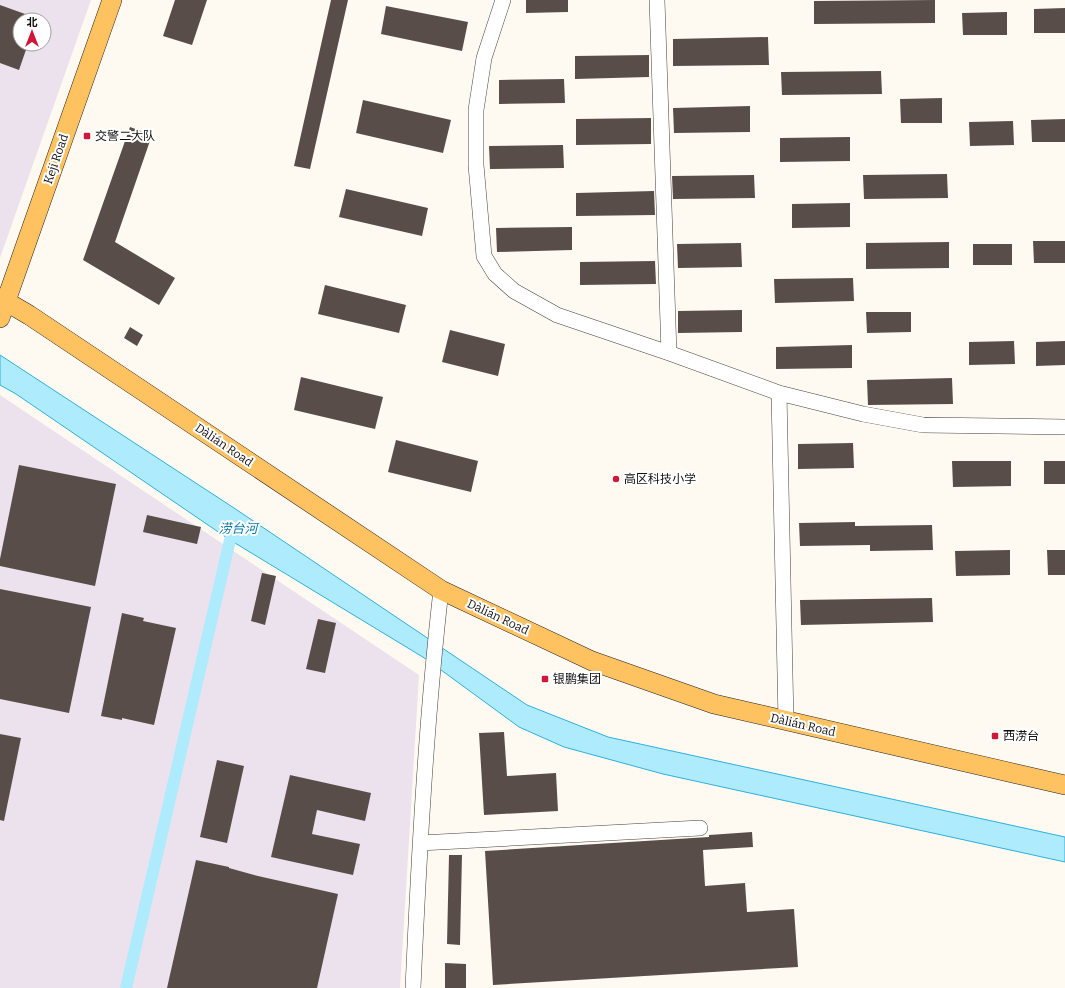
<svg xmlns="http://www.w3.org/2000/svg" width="1065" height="988" font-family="Bitter,'Noto Sans SC',serif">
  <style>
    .industrial { fill: #ebe2ee; fill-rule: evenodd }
    .water { fill: #aeebfd; stroke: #2dafdd }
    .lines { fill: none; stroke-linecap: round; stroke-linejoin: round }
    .canal { stroke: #aeebfd; stroke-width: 12 }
    .building { fill: #594d4a }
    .minor-casing { stroke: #424242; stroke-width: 16 }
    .major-casing { stroke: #202020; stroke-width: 20 }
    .minor { stroke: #fff; stroke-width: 15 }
    .major { stroke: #ffc261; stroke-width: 19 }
    .poi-dot { fill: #d01639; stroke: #fff; stroke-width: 1.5 }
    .labels { text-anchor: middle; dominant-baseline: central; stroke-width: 4; stroke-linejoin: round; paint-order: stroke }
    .poi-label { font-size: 12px; fill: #0f0f0f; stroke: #fff; text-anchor: start }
    .street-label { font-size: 12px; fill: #0f0f0f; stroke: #fff }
    .water-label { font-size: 13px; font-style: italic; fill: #097aa8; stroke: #fff }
  </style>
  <rect width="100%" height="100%" fill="#fffaf1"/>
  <path class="industrial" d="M0 0H91L0 258ZM20 20H44V44H20Z
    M0 395 419 675 400 988H0Z"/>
  <path class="water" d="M0 355 234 508 527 705 608 737 1065 837V862L663 774 564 747 519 727 426 659 230 540 16 394 0 385Z"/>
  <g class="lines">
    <path class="canal" d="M126 988 230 540"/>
  </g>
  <path class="building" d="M175 0H207L192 45 163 36Z
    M331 0H348L310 169 294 166Z
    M526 0H568V12L526 13Z
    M935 0V23L814 24V1Z
    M0 5 39 19V20H20V44H28L19 70 0 63Z
    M386 6 468 22 462 51 381 34Z
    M1065 8V33H1034V9Z
    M1007 12V35H963L962 13Z
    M768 37 769 65 673 66V39Z
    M649 55V77L575 79V56Z
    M881 71 882 94 782 95 781 72Z
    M564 79 565 103 499 104V80Z
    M942 98V123H901L900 99Z
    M363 100 451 120 443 153 356 133Z
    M750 106V132L674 133 673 108Z
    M651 118V144L576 145V119Z
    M1065 119V142H1032L1031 120Z
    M1013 121 1014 145 970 146 969 122Z
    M130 127 152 135 115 242 175 278 159 305 83 260Z
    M850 137V161L780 162V138Z
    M563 145 564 168 490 169 489 146Z
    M947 174 948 198 864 199 863 175Z
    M754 175 755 198 673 199 672 176Z
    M346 189 428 208 422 236 339 217Z
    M654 191 655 215 576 216V193Z
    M850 203V227L792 228V204Z
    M572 227V250L497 252 496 228Z
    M1033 241H1065V263H1034Z
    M949 242V268L866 269V243Z
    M741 243 742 267 678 268 677 244Z
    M973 244H1012V265H973Z
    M655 261 656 284 580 285V262Z
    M853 278 854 301 775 303 774 279Z
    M325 285 406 305 399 333 318 314Z
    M742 310V332L678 333V311Z
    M866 312H911V332L867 333Z
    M130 327 143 335 137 346 124 338Z
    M450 330 505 344 498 376 442 362Z
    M1014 341 1015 364 969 365V342Z
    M1065 341V365L1036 366V342Z
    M852 345V368L776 369V347Z
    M301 377 383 397 375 429 294 410Z
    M952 378 953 404 868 405 867 380Z
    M396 440 478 461 471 492 388 472Z
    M853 443 854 468 798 469V444Z
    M952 461H1011V486L953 487Z
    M1044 461H1065V484H1044Z
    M19 465 116 484 95 586 0 566V559Z
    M147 515 201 527 197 544 143 532Z
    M855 522V526L932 525 933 550 870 551V545L800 546 799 523Z
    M1010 550V575L956 576 955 551Z
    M1047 550H1065V575H1048Z
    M262 573 276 576 265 625 251 621Z
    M0 589 91 607 69 713 0 699Z
    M932 598 933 622 801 625 800 600Z
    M122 613 144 618 143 621 176 628 154 725 122 718V720L101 716Z
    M318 619 336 623 325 673 306 669Z
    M504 732 507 776 556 773 558 811 484 815 479 733Z
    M0 734 21 738 4 821 0 820Z
    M217 760 244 766 227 843 200 837Z
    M290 775 371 793 365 821 317 810 312 834 360 844 353 875 271 857Z
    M752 832 753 847 703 850 705 886 745 883 747 912 794 909 798 967 493 985 485 851 709 837V835Z
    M449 855H462L460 945 447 944Z
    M196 860 229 867V868L258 876 338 894 317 988H167Z
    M445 963 466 964V988H445Z"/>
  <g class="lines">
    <g class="minor-casing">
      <path id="minor" d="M503 0 484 58 476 110V165L484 256 495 274 514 291 557 315 669 353 779 393 863 414 923 425 1065 427
        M657 0 669 353
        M779 393 786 721
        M420 843 700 828
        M413 988C419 855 426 722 441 590"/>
    </g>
    <g class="major-casing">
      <path id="major" d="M0 298 29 315 441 590 592 661 714 704 1065 785
        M0 318 112 0"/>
    </g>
    <use href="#minor" class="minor"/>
    <use href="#major" class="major"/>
  </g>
  <g class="poi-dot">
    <rect x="83" y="132" width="8" height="8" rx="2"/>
    <circle cx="616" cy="479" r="4"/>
    <rect x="541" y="675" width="8" height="8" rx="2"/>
    <rect x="991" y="732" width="8" height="8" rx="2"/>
  </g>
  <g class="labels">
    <g class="poi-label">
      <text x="95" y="136">交警二大队</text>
      <text x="624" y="479">高区科技小学</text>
      <text x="553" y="679">银鹏集团</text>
      <text x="1003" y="736">西涝台</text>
    </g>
    <g class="street-label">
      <text transform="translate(56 159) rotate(-71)">Keji Road</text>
      <text transform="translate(224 445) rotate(34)">Dàlián Road</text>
      <text transform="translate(498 617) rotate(25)">Dàlián Road</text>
      <text transform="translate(803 725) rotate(13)">Dàlián Road</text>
    </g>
    <g class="water-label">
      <text x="238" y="528">涝台河</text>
    </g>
  </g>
  <g transform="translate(32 32)"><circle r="19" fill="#ffffff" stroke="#9f9f9f"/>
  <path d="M0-3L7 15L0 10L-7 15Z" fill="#d01639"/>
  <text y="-6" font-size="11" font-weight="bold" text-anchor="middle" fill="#0f0f0f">北</text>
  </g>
</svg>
